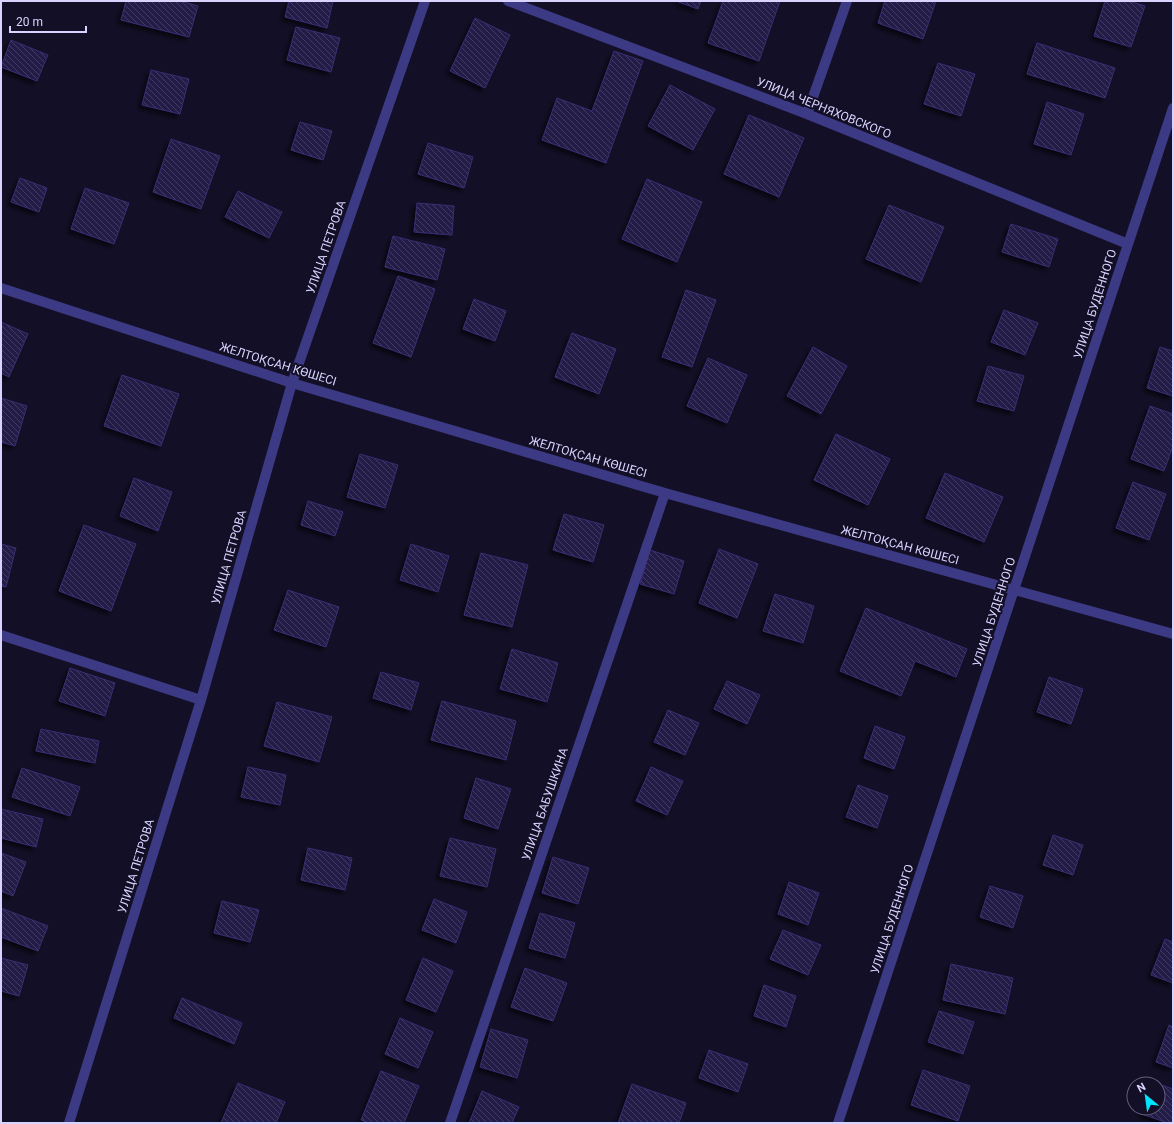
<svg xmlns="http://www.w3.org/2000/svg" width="1174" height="1124" font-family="Roboto,sans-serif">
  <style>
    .building { fill: url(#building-back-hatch); stroke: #3b2d73; filter: url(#shadow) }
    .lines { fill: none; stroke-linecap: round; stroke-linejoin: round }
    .street { stroke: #3d3a85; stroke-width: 10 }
    .labels { text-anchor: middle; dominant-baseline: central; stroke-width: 4; stroke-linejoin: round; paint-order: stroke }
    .street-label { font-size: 12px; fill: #d9d4ff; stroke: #130f26 }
  </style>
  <defs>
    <pattern id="building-back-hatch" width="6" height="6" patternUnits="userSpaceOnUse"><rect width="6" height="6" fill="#241b47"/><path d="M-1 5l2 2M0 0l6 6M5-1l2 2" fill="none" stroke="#433b63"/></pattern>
    <filter id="shadow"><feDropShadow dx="-3.5" dy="3.5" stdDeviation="2" flood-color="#0009"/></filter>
  </defs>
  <rect width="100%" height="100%" fill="#130f26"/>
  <path class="building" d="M126 1H180L198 6 189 37 121 20Z
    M289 1H333L327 28 285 17Z
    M676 1H701L698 9Z
    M723 1H780L759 61 708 43Z
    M885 1H936L923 39 878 23Z
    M1105 1H1129L1145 6 1131 47 1094 36Z
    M475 18 510 35 485 88 450 71Z
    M296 27 340 38 331 72 287 60Z
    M11 40 48 55 37 81 1 67Z
    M1037 43 1115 68 1105 98 1027 74Z
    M614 51 643 61 606 163 542 140 557 98 592 111Z
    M938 63 975 74 961 116 924 104Z
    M151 70 189 79 180 114 142 105Z
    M670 85 715 109 693 150 648 126Z
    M1047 102 1084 114 1071 155 1034 144Z
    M749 115 804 138 779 197 724 174Z
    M300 122 332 131 323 160 291 150Z
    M171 139 220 156 201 209 153 192Z
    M428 143 473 157 464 188 418 174Z
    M20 178 47 188 39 212 11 202Z
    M647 179 702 202 677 262 622 239Z
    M85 188 129 203 114 244 71 229Z
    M238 191 282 212 269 238 225 217Z
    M417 203 454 206 452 235 414 232Z
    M889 205 944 227 921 282 866 259Z
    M1011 224 1058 239 1049 267 1002 252Z
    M393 236 445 249 437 280 385 267Z
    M398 276 435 289 411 357 373 343Z
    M686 290 716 300 692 367 662 357Z
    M474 299 506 311 495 341 463 329Z
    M1004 310 1038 323 1025 355 991 342Z
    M1 322 28 334 9 377 1 373Z
    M572 333 616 349 599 394 555 377Z
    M813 347 847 366 821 414 787 396Z
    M1160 347 1173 351V396L1147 388Z
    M708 358 747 375 727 423 687 406Z
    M988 366 1024 376 1014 411 977 401Z
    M122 375 179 394 161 446 104 426Z
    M1 398 27 406 15 446 1 442Z
    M1150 406 1173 414V446L1164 471 1131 459Z
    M836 434 890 459 868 505 814 480Z
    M360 454 398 465 385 508 347 497Z
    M945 473 1003 497 984 542 926 518Z
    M134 478 172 492 158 531 120 516Z
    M1133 482 1166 494 1149 540 1116 528Z
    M308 501 343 512 335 536 301 525Z
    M564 514 604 525 593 562 553 550Z
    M84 525 136 544 111 611 59 591Z
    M1 544 16 548 6 587 1 586Z
    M411 544 449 556 438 592 400 580Z
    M719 549 758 564 737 618 699 603Z
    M650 550 684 561 674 594 640 584Z
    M481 553 528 565 512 627 464 615Z
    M288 590 339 607 326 647 274 630Z
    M775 594 814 606 803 643 763 631Z
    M866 608 967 649 956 677 915 661 901 696 840 671Z
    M512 649 558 663 547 702 500 689Z
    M70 668 115 683 105 716 59 701Z
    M381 672 419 683 411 710 373 698Z
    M1049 677 1083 689 1071 724 1037 712Z
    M727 681 760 695 747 724 714 709Z
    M442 701 516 721 506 760 431 740Z
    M277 702 332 717 319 762 264 746Z
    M668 710 699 723 685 755 654 742Z
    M875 726 905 737 894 769 864 758Z
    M41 729 99 741 95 763 36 751Z
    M248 767 286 775 280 805 241 797Z
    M651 767 683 781 667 815 636 801Z
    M22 768 80 787 70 816 12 797Z
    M476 778 511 789 498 829 464 818Z
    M858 785 888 796 877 828 846 817Z
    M1 809 43 819 36 847 1 838Z
    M1053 835 1083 845 1073 875 1043 865Z
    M450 838 496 849 487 887 440 876Z
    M308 848 352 858 345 890 301 880Z
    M1 853 26 862 13 896 1 891Z
    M553 857 589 868 578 904 542 893Z
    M789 882 819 893 808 925 778 914Z
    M990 886 1023 896 1013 928 980 917Z
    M434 899 467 912 456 943 422 930Z
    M222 901 259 910 250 942 214 933Z
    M1 908 48 926 38 951 1 937Z
    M540 913 575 923 565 958 529 948Z
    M783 930 821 945 808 975 770 959Z
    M1165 939 1173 942V983L1151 975Z
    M1 958 28 965 19 996 1 991Z
    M423 958 453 971 436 1012 406 1000Z
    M951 964 1013 978 1005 1014 943 1000Z
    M525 968 567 983 553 1021 511 1007Z
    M764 985 796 996 786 1027 754 1016Z
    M182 998 242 1023 234 1044 174 1018Z
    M939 1011 974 1022 963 1054 928 1042Z
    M400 1018 433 1032 418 1068 385 1054Z
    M1169 1025 1173 1027V1068L1156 1062Z
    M491 1029 528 1040 517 1078 480 1067Z
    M709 1050 748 1064 738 1092 699 1078Z
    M923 1070 970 1086 958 1121 911 1105Z
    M381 1071 419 1086 404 1123H370L361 1120Z
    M1153 1082 1173 1089V1123H1168L1142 1114 1144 1108H1158V1084H1153Z
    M238 1083 285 1102 276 1123H221Z
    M632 1084 686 1103 679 1123H618Z
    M482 1091 519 1107 512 1123H469Z"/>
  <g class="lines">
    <path class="street" d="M508 1 807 114 1128 244
      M807 114 847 1
      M1 288 292 383 665 493 1173 634
      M1 635 201 700
      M69 1123 201 700 292 383 425 1
      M450 1123 665 493
      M838 1123 1173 108"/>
  </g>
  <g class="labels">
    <g class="street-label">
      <text transform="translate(824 108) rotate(22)">УЛИЦА ЧЕРНЯХОВСКОГО</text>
      <text transform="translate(326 247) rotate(-71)">УЛИЦА ПЕТРОВА</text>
      <text transform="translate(1095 304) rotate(-72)">УЛИЦА БУДЕННОГО</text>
      <text transform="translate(278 364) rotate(17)">ЖЕЛТОҚСАН КӨШЕСІ</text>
      <text transform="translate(588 457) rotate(16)">ЖЕЛТОҚСАН КӨШЕСІ</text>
      <text transform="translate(900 545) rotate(15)">ЖЕЛТОҚСАН КӨШЕСІ</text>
      <text transform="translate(229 557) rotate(-74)">УЛИЦА ПЕТРОВА</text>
      <text transform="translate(994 612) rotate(-72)">УЛИЦА БУДЕННОГО</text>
      <text transform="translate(545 804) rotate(-71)">УЛИЦА БАБУШКИНА</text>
      <text transform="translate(136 866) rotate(-73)">УЛИЦА ПЕТРОВА</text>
      <text transform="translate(892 919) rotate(-72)">УЛИЦА БУДЕННОГО</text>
    </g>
  </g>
  <rect width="1174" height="1124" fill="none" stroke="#d9d4ff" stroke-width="4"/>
  <g transform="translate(1146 1096) rotate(331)"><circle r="19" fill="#130f26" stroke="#625e7d"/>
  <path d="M0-3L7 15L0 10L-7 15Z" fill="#00e5ff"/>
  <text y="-6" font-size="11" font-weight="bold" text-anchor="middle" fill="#d9d4ff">N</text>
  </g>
  <path d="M10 26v6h76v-6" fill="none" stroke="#d9d4ff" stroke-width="2"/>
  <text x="16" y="26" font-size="12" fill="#d9d4ff" stroke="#130f26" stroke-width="3" paint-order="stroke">20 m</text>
</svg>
